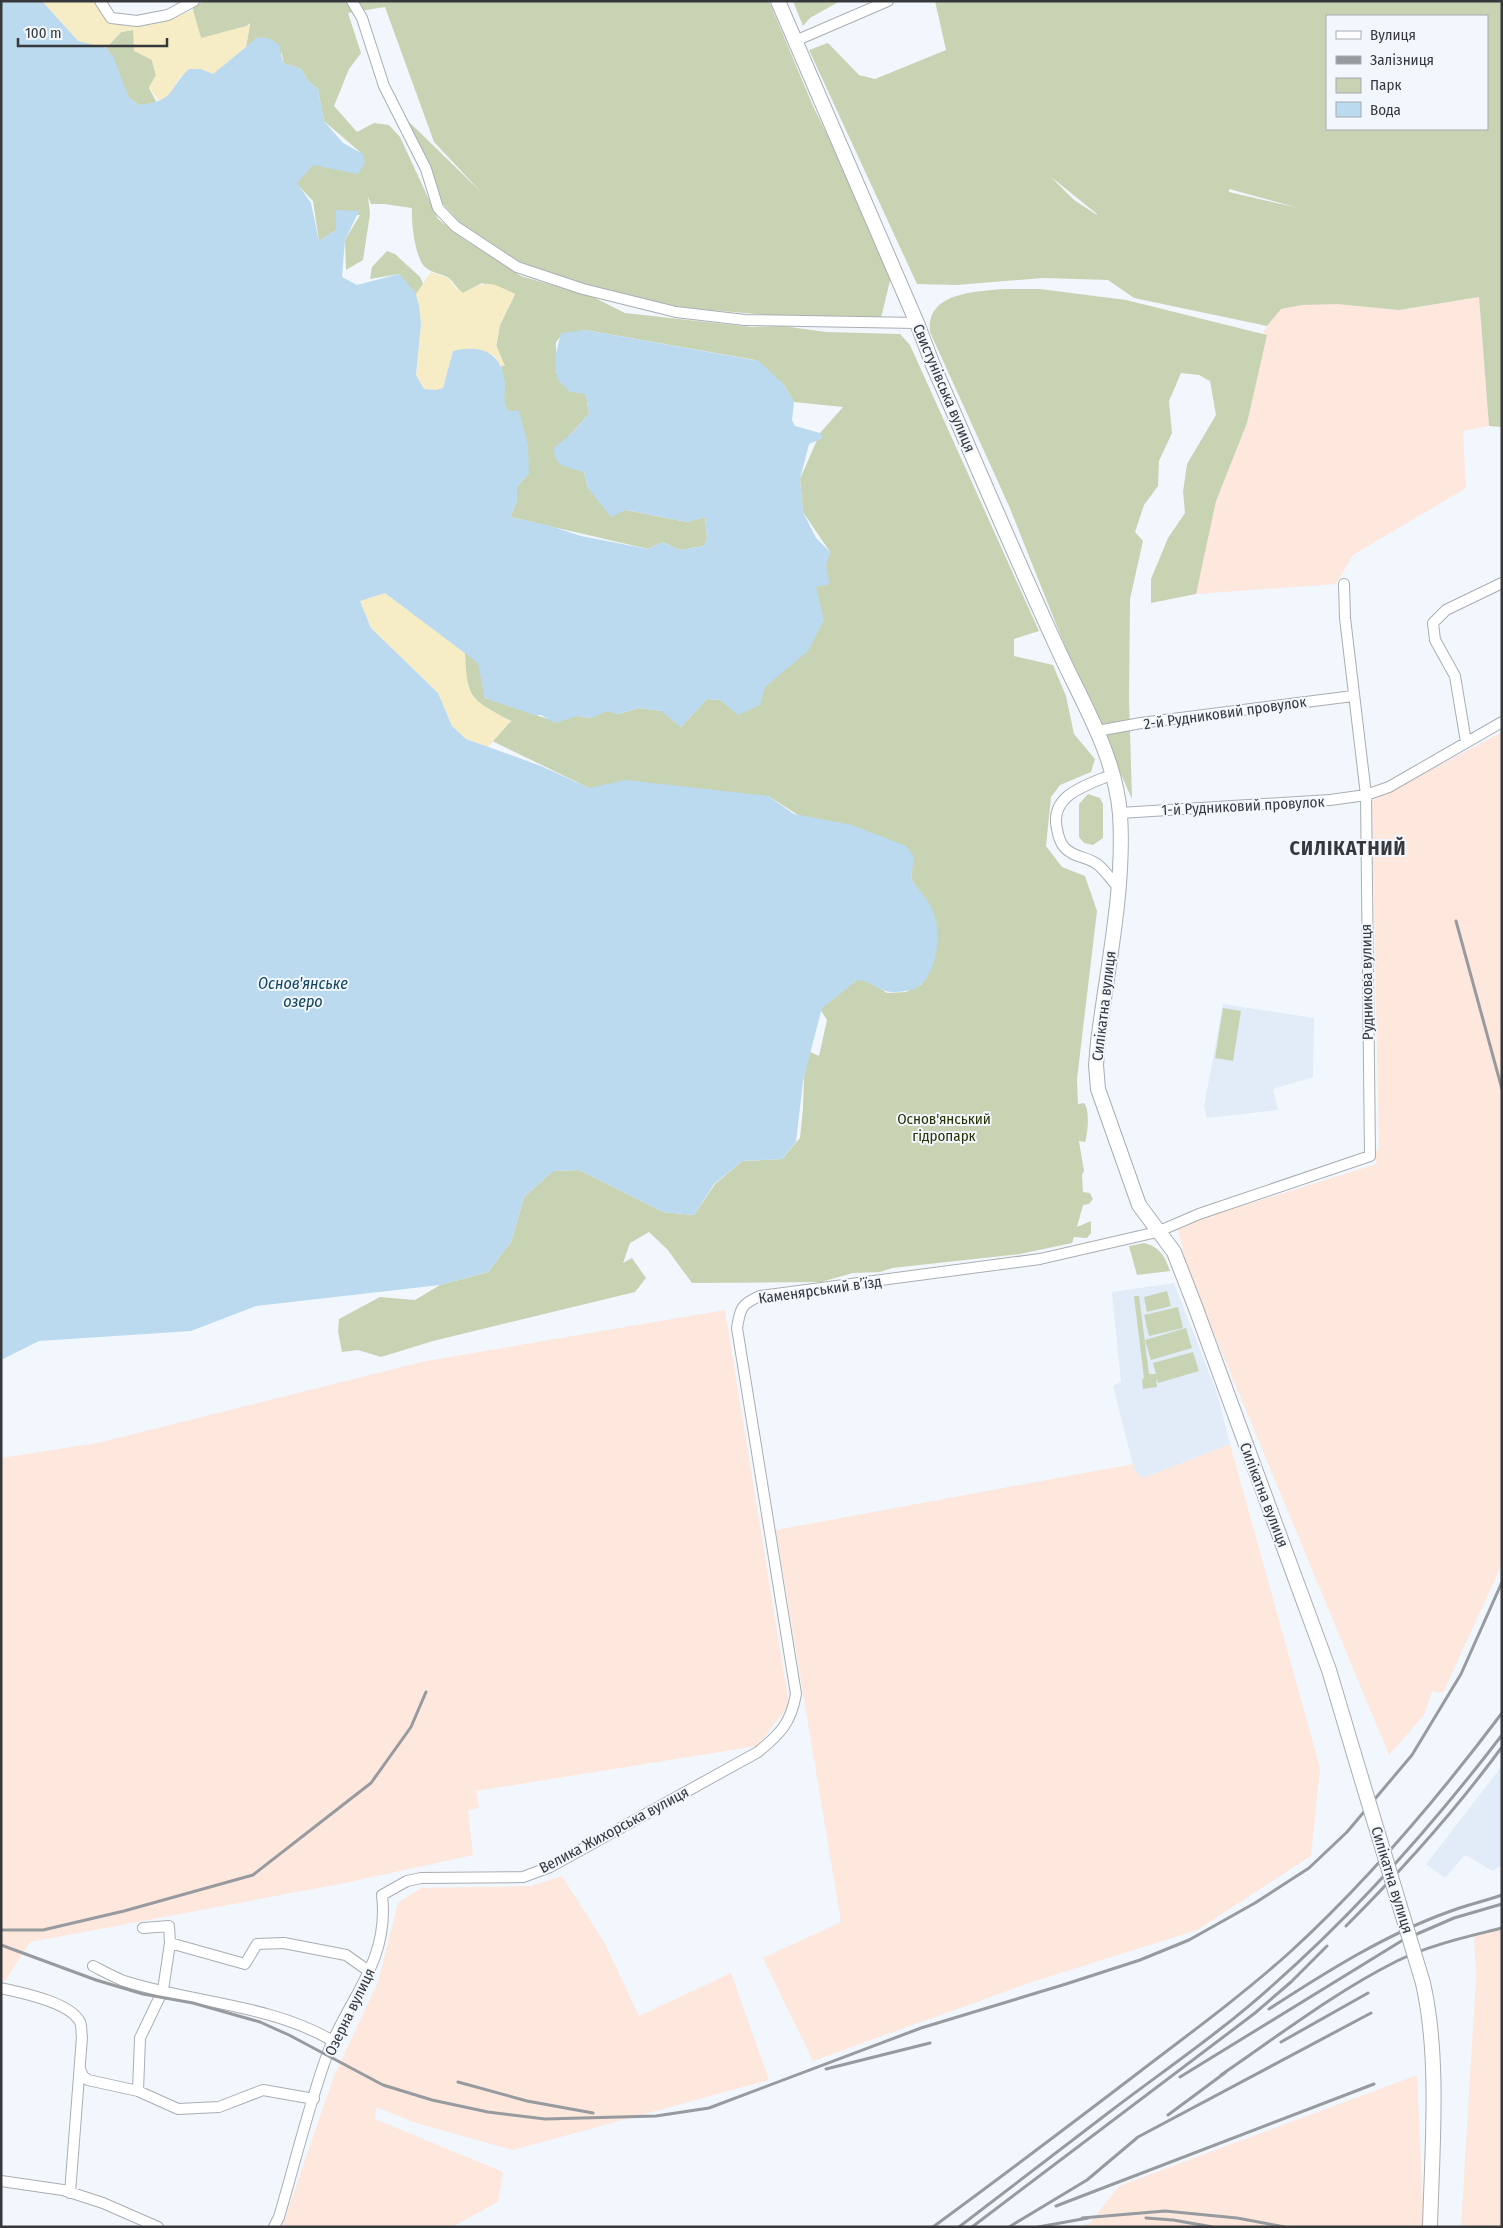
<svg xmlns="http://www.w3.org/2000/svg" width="1503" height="2228" font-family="'Fira Sans Condensed',sans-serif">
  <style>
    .industrial { fill: #fee7dc }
    .built { fill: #e1ecf8 }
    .green { fill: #c8d3b4; fill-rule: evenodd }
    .sand { fill: #f6edc7 }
    .water { fill: #bbdaef }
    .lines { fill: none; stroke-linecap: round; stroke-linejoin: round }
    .minor-casing { stroke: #a9aeb3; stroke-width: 12 }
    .major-casing { stroke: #a9aeb3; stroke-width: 16 }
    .minor { stroke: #fff; stroke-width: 10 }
    .major { stroke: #fff; stroke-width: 14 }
    .rail { stroke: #979ba0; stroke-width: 3 }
    .major-bridge-casing { stroke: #a9aeb3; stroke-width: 16; stroke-linecap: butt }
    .major-bridge { stroke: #fff; stroke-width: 14 }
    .labels { text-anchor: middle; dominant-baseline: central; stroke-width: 4; stroke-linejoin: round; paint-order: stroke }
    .street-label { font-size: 15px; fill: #36383b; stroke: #f1f7fd }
    .park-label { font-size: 15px; fill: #273300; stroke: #f1f7fd }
    .water-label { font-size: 16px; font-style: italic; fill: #0f4562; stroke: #f1f7fd }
    .district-label { font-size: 20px; font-weight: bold; letter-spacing: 1px; fill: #36383b; stroke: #f1f7fd }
  </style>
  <rect width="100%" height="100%" fill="#f1f7fd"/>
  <path class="industrial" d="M1479 297 1489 426 1463 431 1466 488 1353 555 1336 584 1196 594 1200 550 1230 458 1264 331 1280 306 1333 303 1400 310Z
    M1502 732V1564L1443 1693 1432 1691 1424 1715 1389 1755 1189 1273 1177 1226 1377 1164 1374 1154 1379 1147 1372 801Z
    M725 1310 789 1705 757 1746 476 1791 479 1808 468 1810 473 1855 345 1883 30 1942 5 1981 1 1979V1458L98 1443 426 1361Z
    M1230 1444 1320 1768 1311 1856 1197 1930 1029 1983 813 2061 763 1958 841 1922 776 1530 1133 1464 1143 1478Z
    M562 1876 604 1942 639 2016 731 1973 769 2080 513 2150 413 2122 376 2107 375 2119 503 2172 498 2202 452 2227H282L334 2076 378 1982 398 1903 421 1888 531 1886Z
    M1502 1929V2227H1461L1476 1977 1474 1934Z
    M1417 2075 1424 2227H1071L1089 2224 1119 2186Z"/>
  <path class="built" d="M1223 1004 1314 1018 1313 1077 1273 1089 1278 1110 1207 1118 1204 1106Z
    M1174 1283 1217 1393 1230 1444 1143 1478 1134 1469 1113 1386 1121 1382 1112 1292Z
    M1502 1766V1865L1493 1871 1465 1855 1445 1878 1426 1864Z"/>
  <path class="green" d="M204 1H769L813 106 893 268 881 318 767 315 688 308 618 296 509 258 464 227 442 203 430 165 405 118 481 192 434 142 385 7 348 13 361 53 349 69 334 106 357 132 374 123 389 125 400 137 438 219 462 238 521 276 593 297 625 313 752 327 782 326 826 332 900 334 910 345 1039 631 1014 639V656L1053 665 1066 696 1074 734 1095 759 1091 772 1060 785 1051 797 1046 846 1062 867 1085 876 1097 911 1077 1079 1078 1104 1084 1103C1090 1109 1088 1133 1085 1142L1079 1141 1084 1171 1082 1175 1083 1192 1090 1193 1093 1199 1089 1204 1083 1205 1077 1227 1091 1221V1233L1087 1238 1074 1237 1072 1243 1020 1254 892 1268 880 1272 853 1273 821 1282 692 1283 667 1249 649 1232 630 1243 623 1263 632 1258 646 1278 635 1292 433 1341 381 1357 358 1350 342 1352 338 1331 339 1319 380 1297 415 1300 440 1285 488 1272 511 1242 524 1197 553 1171 579 1170 663 1212 694 1215 715 1184 742 1161 782 1159 800 1138 803 1108 804 1077 810 1052 819 1056 827 1020 820 1009 857 980H867L887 993 906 992 922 984 931 907 911 879 912 872 906 846 798 815 768 796 589 788 486 738 512 721C494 716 469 702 466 681 464 672 465 662 465 652L479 663 485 698 548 719 578 716 591 718 607 710 618 714 639 708 662 711 681 727 707 699 720 700 816 587 830 552 803 512 800 479 820 433 843 407 794 402 784 385 755 360 585 330 560 337 556 342V372L586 394 589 414 569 436 555 448 584 472 588 488 626 510 687 522 705 517 707 537 704 546 680 550 662 542 648 549 510 517 517 501V487L529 473 508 411 501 402 505 386 501 366H504L496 347 500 325 515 294 482 283 463 293C457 289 453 280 447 277 439 273 432 273 425 267 415 258 411 222 412 208L384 204H371L368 197 370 214 363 260 346 270 345 240 360 215 336 213V230L319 241 313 201 296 183 312 162 360 152 324 121 318 89 308 81 301 69 283 63 282 54 261 38 246 47 250 23 232 40 201 38 194 20 193 7Z
    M793 1H840L810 18 803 26Z
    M935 1H1502V427L1489 426 1479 297 1399 310 1337 304 1302 305 1281 309 1267 326 1134 298 1108 280 1043 278 956 285 917 284 809 50 828 43 859 75 875 79 946 50ZM1327 16H1487V129H1327ZM1050 176 1097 214V215L1074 200ZM1229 189 1298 208 1229 192Z
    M133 30 152 60 156 75 149 88 157 103 139 105 129 98 106 48 121 32Z
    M387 251 395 254 420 277 431 300 425 307 399 274 370 279 372 267Z
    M1003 289H1040L1126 300 1267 335 1247 423 1216 501 1196 594 1151 603V579L1168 538 1185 513 1183 492 1187 464 1216 415 1210 381 1199 375 1181 373 1169 401 1172 433 1159 461 1158 486 1144 505 1135 532 1143 541 1130 599 1129 697 1132 799 1074 669 1009 506 930 332C926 292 975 292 1003 289Z
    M1088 794 1100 798 1103 804V838L1093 845 1084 843 1079 837V804Z
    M1223 1008 1241 1011 1233 1061 1215 1058Z
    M1144 1243C1160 1247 1165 1256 1170 1271L1137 1275 1129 1246Z
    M1167 1291 1171 1306 1147 1312 1144 1297Z
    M1134 1296H1139L1149 1374H1156L1153 1363 1193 1352 1199 1371 1158 1383 1156 1378 1157 1387 1143 1389 1142 1379 1144 1378Z
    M1178 1307 1183 1328 1149 1336 1144 1315Z
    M1186 1328 1192 1348 1151 1360 1145 1340Z"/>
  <path class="sand" d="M42 1H94L105 19 114 22 143 23 171 19 193 10 201 38 250 25 246 47 213 74 180 77 169 96 160 102 149 88 156 75 152 60 134 51 133 30 121 32 106 48 92 49 78 41Z
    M431 272 448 278 456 288 463 293C488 279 490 282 515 294L500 325 496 345 505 366H501L494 355 453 351 443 388 436 390 424 389 416 376 421 324 416 294Z
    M385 593 465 652C467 700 471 699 511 721L488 747 466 739 452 726 438 693 371 628 360 601Z"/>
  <path class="water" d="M1 1H42L78 41 106 48 113 56 129 98 139 105C176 101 167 90 189 69H201L213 74 258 37 271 39 279 45 283 63 301 69 308 81 318 89 324 121 343 143 363 154 365 163 358 174 313 165 297 183 311 203 319 241 336 230V210L359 211 345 240 342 277 357 285 399 274 415 292 419 305 421 324 416 375 424 389 436 390 443 388 453 351C481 344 503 352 505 385 505 398 502 397 508 411H519L528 445 529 473 517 487V501L510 517 550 526 581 536 648 549 662 542 680 550 704 546 707 537 705 517 687 522 626 510 611 517 588 488 584 472C568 467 554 468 554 448L571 434 589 414 586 394 570 392 557 379 555 357 561 333 585 330 759 361 784 385 794 402 792 420 795 426 820 433 823 438 809 444 800 479 803 512 816 538 830 552 826 566 830 584 816 587 824 620 808 651 765 687 760 705 738 715 720 700 707 699 681 727 661 711 639 708 618 714 607 711 591 718 578 716 555 723 541 715H534L485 698 478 663 385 593 360 601 371 628 438 693 452 726 466 739 541 766 589 788 625 780 768 796 794 814 852 825 906 846 914 857 911 879C917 888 926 897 931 907 944 930 938 989 905 991 900 992 891 993 886 991 875 988 871 981 857 980L822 1008 803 1081 796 1142 782 1159 742 1161 714 1184 694 1215 663 1212 579 1170 553 1171 524 1197 511 1242 488 1272 440 1285 256 1306 191 1331 39 1341 1 1360Z"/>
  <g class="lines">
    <g class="minor-casing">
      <path id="minor" d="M100 1 111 18 137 21 168 15 194 1
        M352 1 362 18 384 86 426 169 438 208 455 226 517 267 583 289 676 312 745 320 917 323
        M795 41 888 1
        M1097 731 1141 723 1353 696
        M1466 742 1455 676 1435 640 1433 623 1446 610 1502 583
        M1113 774C1088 785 1049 794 1057 829 1058 835 1060 842 1064 847 1072 857 1088 857 1097 864 1105 870 1111 880 1118 887
        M1120 813 1330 800 1366 795 1389 787 1502 722
        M170 1943 245 1964 257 1944 284 1943 346 1955 370 1972
        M93 1966C103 1971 114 1977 124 1981 193 2003 270 2004 333 2041
        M1 1988C22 1993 70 2002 80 2022 82 2026 81 2033 82 2037L70 2193
        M80 2069 83 2076 88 2080 138 2091 178 2109 219 2107 263 2090 314 2099
        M138 2091 140 2038 163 1990 170 1943 169 1926 143 1928
        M1 2181 63 2190 103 2203 158 2227
        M274 2227 279 2217C295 2163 308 2108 327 2055 348 1998 390 1962 382 1895L407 1881 421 1878 523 1877 550 1867 758 1752C780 1734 791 1723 796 1694L737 1328C740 1309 741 1304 760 1296L1040 1259 1157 1232 1199 1214 1370 1156 1366 795 1345 618 1344 584"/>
    </g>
    <g class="major-casing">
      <path id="major" d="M778 1 917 323 933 365C974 459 1013 552 1056 645 1080 699 1115 753 1120 814 1125 888 1107 969 1098 1042L1096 1065 1098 1089 1139 1205 1174 1252 1195 1306 1329 1670 1354 1754
        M1423 1983C1440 2058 1432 2149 1430 2227"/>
    </g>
    <use href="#minor" class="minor"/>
    <use href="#major" class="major"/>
    <path class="rail" d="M1456 921 1502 1089
      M1346 1926C1402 1870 1455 1811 1502 1747
      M1 1930H43L124 1911 253 1875 371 1783 411 1727 426 1692
      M1 1945 96 1980 143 1994 193 2003 260 2022 289 2035 383 2085 432 2100 488 2112 545 2119 656 2116 709 2108 921 2028 1066 1984 1140 1960 1189 1940 1255 1903 1309 1868 1347 1832 1412 1755 1461 1674 1502 1582
      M1269 2009C1326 1972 1386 1934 1451 1911 1467 1905 1485 1901 1502 1895
      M1281 2042 1368 1993
      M826 2069 930 2043
      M1221 2075C1278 2036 1335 1992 1397 1961 1429 1945 1467 1937 1502 1928
      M1180 2077 1403 1940 1454 1918 1502 1904
      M458 2082 527 2101 593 2113
      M1168 2115 1226 2072
      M1056 2206 1374 2084
      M1082 2218 1165 2211 1237 2218 1285 2227
      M1146 2218 1173 2220 1213 2227
      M933 2227C1002 2176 1070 2125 1138 2073 1189 2034 1241 1996 1289 1953 1368 1881 1438 1798 1502 1713
      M959 2227C1010 2188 1061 2149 1112 2110 1166 2069 1222 2031 1273 1985 1358 1910 1433 1825 1502 1735
      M972 2227 1255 2013 1291 1982 1327 1946
      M1009 2227 1087 2180 1138 2137 1371 2013
      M1038 2227 1088 2218"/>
    <g class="major-bridge-casing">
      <path id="major-bridge" d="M1354 1754 1423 1983"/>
    </g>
    <use href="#major-bridge" class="major-bridge"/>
  </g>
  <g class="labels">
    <g class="street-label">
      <text transform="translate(944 388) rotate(67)">Свистунівська вулиця</text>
      <text transform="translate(1225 713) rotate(-8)">2-й Рудниковий провулок</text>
      <text transform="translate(1243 806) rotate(-3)">1-й Рудниковий провулок</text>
      <text transform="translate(1367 982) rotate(-91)">Рудникова вулиця</text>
      <text transform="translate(1104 1006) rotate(-83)">Силікатна вулиця</text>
      <text transform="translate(820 1290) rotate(-8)">Каменярський в’їзд</text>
      <text transform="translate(1264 1495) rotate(69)">Силікатна вулиця</text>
      <text transform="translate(614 1830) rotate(-28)">Велика Жихорська вулиця</text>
      <text transform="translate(1392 1880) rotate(73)">Силікатна вулиця</text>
      <text transform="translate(350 2012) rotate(-64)">Озерна вулиця</text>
    </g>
    <g class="park-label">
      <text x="944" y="1119">Основ'янський<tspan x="944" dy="17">гідропарк</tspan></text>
    </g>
    <g class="water-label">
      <text x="303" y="983">Основ'янське<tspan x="303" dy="18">озеро</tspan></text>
    </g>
    <g class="district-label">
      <text x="1348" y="848">СИЛІКАТНИЙ</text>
    </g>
  </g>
  <rect width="1503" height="2228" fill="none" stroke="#36383b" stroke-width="5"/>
  <rect x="1326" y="15" width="162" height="115" fill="#f1f7fd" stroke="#a6abaf"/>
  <rect x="1336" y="31" width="25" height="8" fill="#ffffff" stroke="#a6abaf"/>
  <text x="1370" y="40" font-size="15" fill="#36383b">Вулиця</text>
  <rect x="1336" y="56" width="25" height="8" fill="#979ba0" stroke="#a6abaf"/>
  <text x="1370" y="65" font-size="15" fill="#36383b">Залізниця</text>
  <rect x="1336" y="78" width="25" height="15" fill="#c8d3b4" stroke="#a6abaf"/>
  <text x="1370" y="90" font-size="15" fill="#36383b">Парк</text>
  <rect x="1336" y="102" width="25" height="15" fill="#bbdaef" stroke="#a6abaf"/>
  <text x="1370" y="115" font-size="15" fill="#36383b">Вода</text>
  <path d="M18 38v8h149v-8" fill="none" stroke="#36383b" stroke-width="2.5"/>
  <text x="25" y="38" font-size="15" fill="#36383b" stroke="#f1f7fd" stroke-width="4" paint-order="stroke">100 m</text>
</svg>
